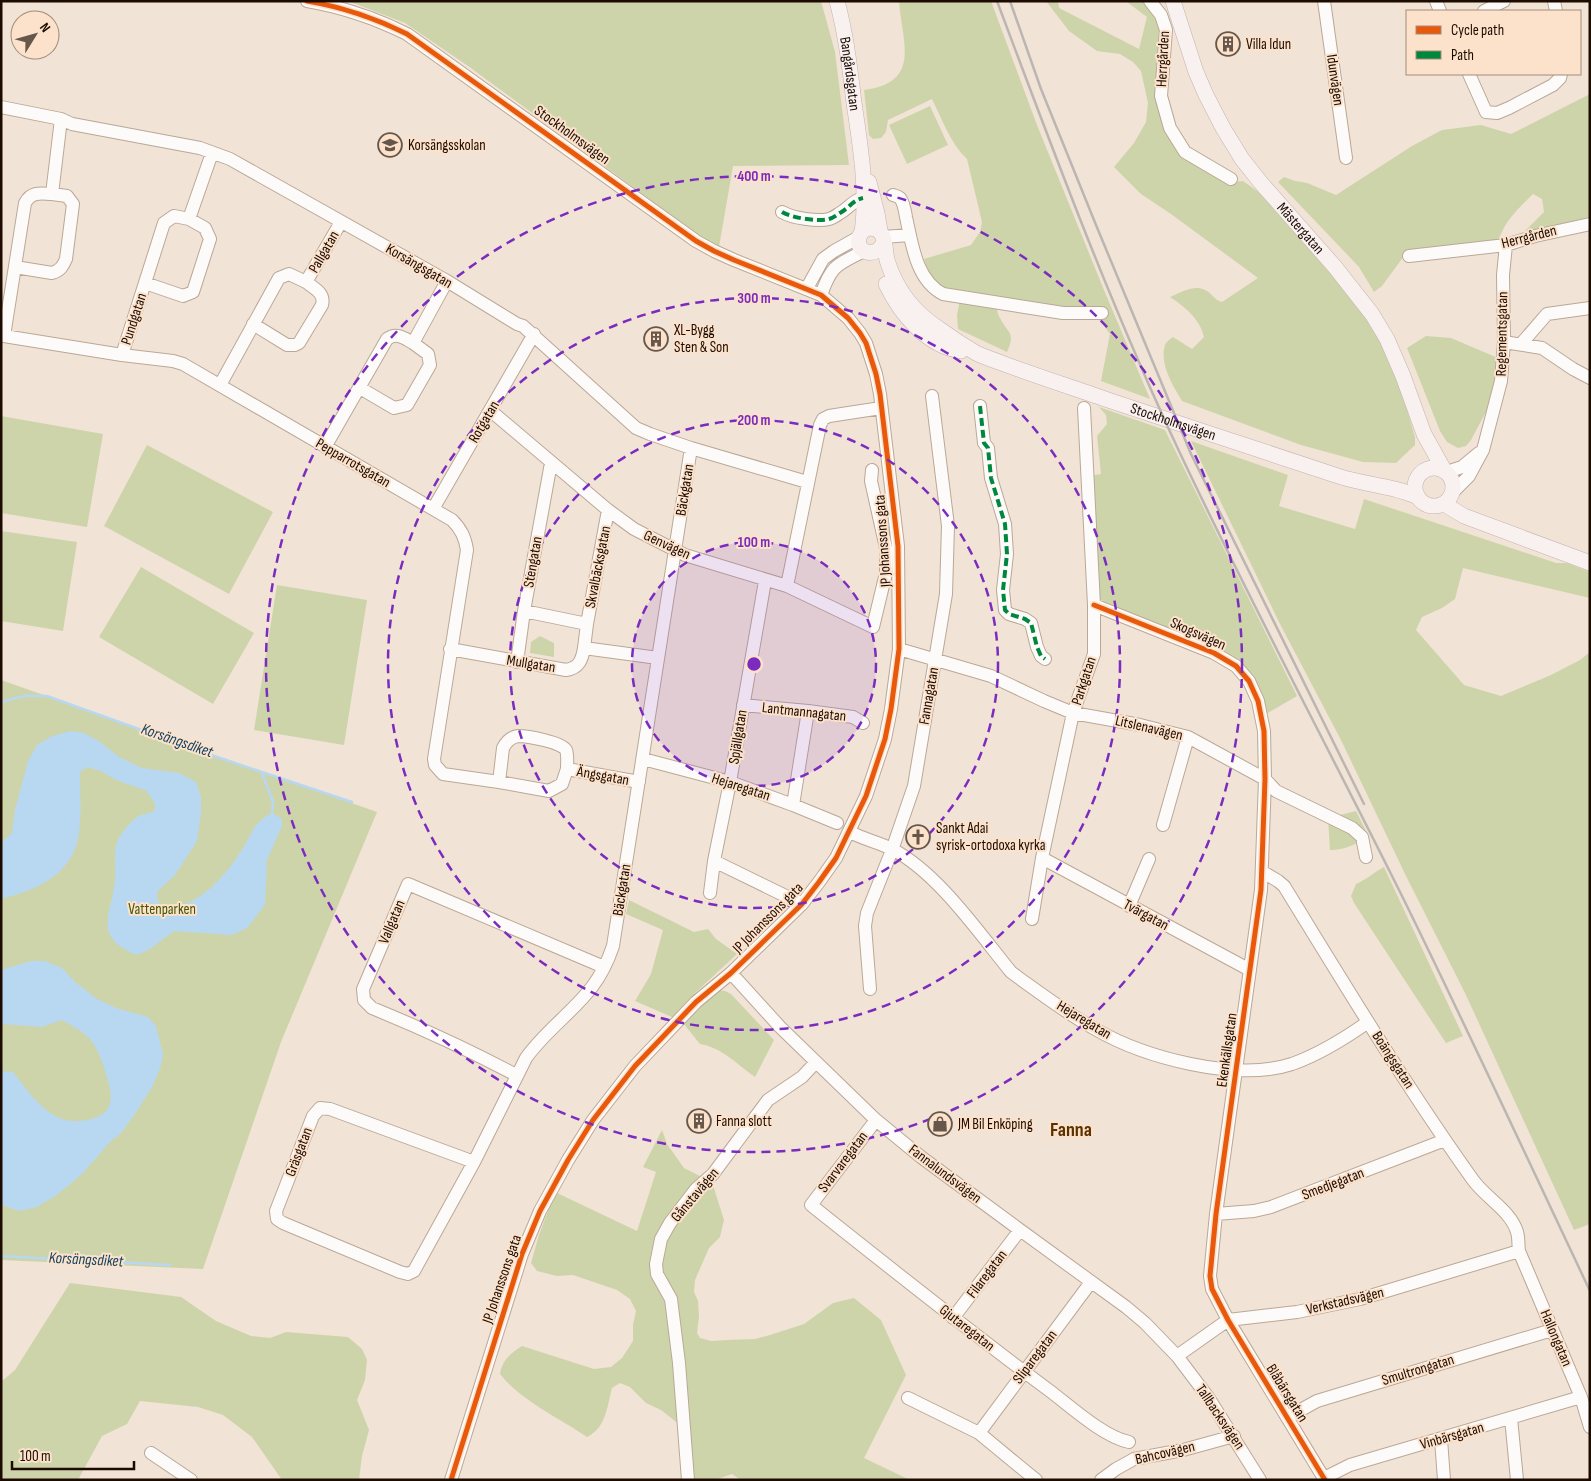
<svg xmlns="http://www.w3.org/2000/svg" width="1591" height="1481" font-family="'Sofia Sans Condensed',sans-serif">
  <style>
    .green { fill: #ced4aa }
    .water { fill: #b8d7f0 }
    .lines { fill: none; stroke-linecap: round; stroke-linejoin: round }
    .stream { stroke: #b8d7f0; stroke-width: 2.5 }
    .minor-casing { stroke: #baa897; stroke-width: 14 }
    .major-casing { stroke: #c3b3ae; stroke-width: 16 }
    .minor { stroke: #fdfbf9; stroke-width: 12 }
    .major { stroke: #f8f1f0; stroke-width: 15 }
    .rail { stroke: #bbb6b2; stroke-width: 2.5 }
    .quiet { stroke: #00873e; stroke-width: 4; stroke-dasharray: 8 4; stroke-linecap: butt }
    .cycleway-casing { stroke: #fce2cb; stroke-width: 8 }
    .cycleway { stroke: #e8590c; stroke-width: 5 }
    .ring { fill: none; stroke: #7b2cbf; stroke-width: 2.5; stroke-dasharray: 9 6 }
    .labels { text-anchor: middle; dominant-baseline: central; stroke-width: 4; stroke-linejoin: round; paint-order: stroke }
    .poi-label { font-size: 15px; fill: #1d0b00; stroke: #fce2cb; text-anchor: start }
    .street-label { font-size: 15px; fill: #1d0b00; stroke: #fce2cb }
    .park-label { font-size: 15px; fill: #435602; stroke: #fce2cb }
    .water-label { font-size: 16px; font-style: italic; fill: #124364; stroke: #fce2cb }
    .district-label { font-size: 20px; font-weight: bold; fill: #5a3100; stroke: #fce2cb }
    .centre { fill: #7b2cbf; stroke: #fce2cb; stroke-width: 2.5 }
    .ring-label { font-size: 15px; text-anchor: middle; font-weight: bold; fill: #7b2cbf; stroke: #fce2cb; stroke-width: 4; stroke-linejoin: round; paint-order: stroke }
  </style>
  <rect width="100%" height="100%" fill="#f1e3d6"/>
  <path class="green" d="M348 1H821L835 52 849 165 733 166 719 247 697 234 468 66 405 23Z
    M899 1H991L1037 125 1104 290 1150 399 1101 381 1110 334 1101 322 1085 308 1062 307 948 289C933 283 929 273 924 259L971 245 980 232 982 222 967 159C950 143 942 119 932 99L888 120 886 132 881 138 873 139 869 135 864 90C922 82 902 43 899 1Z
    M1046 1H1058L1059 8 1139 49 1147 17 1127 2 1145 1 1161 24V49L1171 142 1234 182 1243 181 1260 193 1349 291 1381 342 1398 379 1415 437V445L1396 463 1363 462 1301 445 1182 401C1173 386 1159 364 1165 345 1166 342 1170 339 1173 337L1192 349 1204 337C1200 319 1185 307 1170 297 1180 293 1194 284 1205 290 1212 293 1214 300 1222 302L1258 278 1171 214 1141 194 1114 167 1134 143 1146 122 1148 103 1141 71 1133 62 1120 54 1097 51 1069 31Z
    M1590 94V217L1522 234 1544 212 1542 199 1533 194C1518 209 1504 221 1498 242L1407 252 1382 286 1374 292 1359 267 1278 182 1284 177 1295 181 1307 183 1336 195 1412 146 1442 130 1481 125 1511 134Z
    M930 106 948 145 907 164 889 125Z
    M960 300 996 306C997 310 998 315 1000 318 1008 334 1016 332 1007 352L958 329 957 315Z
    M1426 336 1451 338 1498 358 1497 381 1489 406 1471 440 1466 446 1458 448 1447 442 1440 431 1407 348Z
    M1099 407 1165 430 1297 696 1266 714C1258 687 1255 674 1231 657L1101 600 1099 597 1094 475 1101 474 1097 436 1107 424 1106 415Z
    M1 416 103 434 87 527 1 513Z
    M1191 441 1288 475 1279 506 1355 529 1364 499 1556 563H1567L1590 572V598L1463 568 1455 599 1442 608 1422 617 1416 630 1464 685 1501 696 1551 675 1580 660 1590 652V1224L1574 1230 1465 993 1406 876 1341 740 1280 624Z
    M147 445 273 512 229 594 104 526Z
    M1 531 77 542 63 631 1 621Z
    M141 567 254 633 213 704 99 637Z
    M277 585 367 600 344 745 254 730Z
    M540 636 554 643V657L530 653 531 642Z
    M1 680 377 812 281 1042 203 1269 1 1260Z
    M1356 811 1367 833C1360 845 1343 850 1330 850L1328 818Z
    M1384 867 1463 1036 1446 1043 1354 903 1351 896 1356 884C1366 880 1374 872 1384 867Z
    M629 900 694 932 708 929 716 939 737 954 694 994 696 997 674 1018 635 1001 651 974 663 930 626 914Z
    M718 990 725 991 731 994 774 1040 755 1077C738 1065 721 1047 700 1044L683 1023Z
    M662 1130 667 1144 684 1168 712 1182 724 1220 720 1237 709 1248 695 1280 694 1292 698 1301 699 1317 697 1333 700 1338 711 1341 727 1340 755 1339 770 1335 804 1324 833 1303 854 1298 881 1320 906 1375 864 1458 910 1480H741L732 1474 715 1480 693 1479 689 1432 661 1410 646 1403 630 1387 620 1383 612 1388C607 1407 606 1428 587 1437 559 1418 520 1400 500 1374 502 1360 511 1353 522 1346L594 1369 611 1367 622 1358 633 1341V1325L636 1311 630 1299 617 1290 573 1275 557 1276 537 1271 531 1263 539 1235 555 1192 637 1231 656 1172 643 1167Z
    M70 1283 181 1297 216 1321 251 1336 270 1338 286 1332 348 1337 362 1349 367 1360 365 1380 357 1400 369 1430 362 1456 359 1480H282L252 1437 223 1415 198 1407 140 1401 127 1424 102 1436 78 1480H1V1382L15 1370Z"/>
  <path class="water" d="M71 731 84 733 100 742 119 757 142 768 179 773 196 782 201 797V813L197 841 175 875 157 892 158 902 168 909C200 905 227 875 243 848 253 832 254 822 272 813L282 819V826L267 860 265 905 247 928 232 935 174 931 150 949 137 955C91 937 112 915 115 879 116 867 113 851 118 840 122 832 133 818 141 815 147 813 150 814 155 810V804L147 791 116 780 101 771 87 767 80 772C80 793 83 830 75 849 63 879 30 892 1 899V843L12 833 15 810 28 761 37 745 52 736Z
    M31 961H45L62 968 75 982 97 999 116 1008 148 1017 156 1026 163 1055 160 1069 152 1087 135 1114 121 1133 110 1142 82 1174 58 1194 37 1207 20 1211 1 1205V1071L13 1072C24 1086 35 1102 49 1112 59 1120 73 1123 86 1120 117 1115 113 1095 105 1071 102 1060 96 1045 88 1037 81 1030 70 1025 62 1020L42 1027 1 1024V970Z"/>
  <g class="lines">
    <path class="stream" d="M1 702 24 696H47L211 755 352 802
      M262 773 273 802 272 815
      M1 1256 170 1265"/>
    <g class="minor-casing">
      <path id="minor" d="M307 1C343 7 375 18 407 34L696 241 714 251 734 260 821 295 848 318 860 333 866 343 876 374 880 394 898 546 899 649 891 709 885 739 866 796 836 858 819 882 802 904 731 973 696 1002 635 1066 593 1120 568 1160 540 1211 522 1254 451 1480
        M1150 1 1161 15 1166 30 1161 96 1170 128 1185 152 1231 179
        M1324 1 1346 158
        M1436 1 1440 11
        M1554 1 1556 11
        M1484 11 1504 1
        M1469 74 1486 112 1497 113 1509 108 1553 85 1560 78 1561 74
        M1 107 61 119 72 124 200 148 230 159 447 281 517 324 523 326 636 428 650 434 691 448 807 482
        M52 194C39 193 31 192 25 203L4 336 122 355 173 361 183 364 452 520C461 529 465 537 467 550L434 759 435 765 443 774 499 782
        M893 195C896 196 898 196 900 198 904 203 905 211 906 217 912 244 916 280 943 294L1063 313H1102
        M782 212C792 218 818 222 829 219 833 218 837 215 840 213 849 208 853 200 863 198
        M883 237 910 235
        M1409 256 1506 245 1535 236 1590 224
        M15 267 52 273C60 271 63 266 66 259L73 204 67 196 52 194 61 119
        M145 283 183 296 193 292 210 239 205 228 189 219 212 153
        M807 288 823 259 834 251 859 237
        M821 295C832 264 837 265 864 251
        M253 324 287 345H295L299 343 322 305C325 293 315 289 306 282L341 222
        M1504 342 1542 348 1573 369 1590 378
        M1521 344 1547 314 1590 308
        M122 355 164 223 174 216 189 219
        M220 385 279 278 289 274 306 282
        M360 388 394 408 407 405 430 365 428 354 413 343 447 281
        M980 406 984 443 988 448 991 478 1005 524 1007 554 1003 590 1005 610 1009 614 1025 619 1031 623 1037 647 1041 656 1045 659
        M491 411 608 510 634 529 685 555 787 586 873 627 886 573V548L871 481 872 470
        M325 447 387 339C397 332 404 338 413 343
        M1447 472 1462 467 1479 453
        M1454 491 1469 476 1483 450 1501 381 1504 342 1503 275 1506 245
        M433 509 534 334
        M787 586 820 425 823 419 829 416 881 408
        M1094 605 1214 653 1236 666 1249 681 1258 701 1264 731 1265 779 1261 890 1216 1214 1210 1276 1212 1289 1228 1320 1325 1480
        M524 611 587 624
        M584 648 587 624 608 510
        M450 649 566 670C579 668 582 660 584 648L658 658
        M899 649 991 676 1044 701 1073 713 1140 725 1188 737 1265 779 1276 791 1352 828 1362 837 1366 857
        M517 662 524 611 551 463
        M743 705 808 711 853 717 863 723
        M643 759 730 782 793 805 837 823
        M567 769C567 764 568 755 566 750 562 742 527 736 518 736 511 737 506 742 503 748L499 782 549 791 562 784 567 769 639 782
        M793 805 808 711
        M1163 825 1188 737
        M850 832C863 839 878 842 892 849 938 873 979 933 1011 972L1019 978C1044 996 1068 1014 1095 1029 1145 1058 1236 1082 1292 1064 1320 1054 1344 1039 1368 1022
        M1042 858 1250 970
        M714 861 802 904
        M1263 872 1278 881 1284 886C1345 985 1405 1085 1473 1180 1486 1198 1511 1211 1517 1232 1519 1238 1518 1245 1519 1251L1581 1397 1590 1427
        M710 893 714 861 730 782 765 581
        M1129 906 1149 859
        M1032 919 1042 858 1073 713 1094 654V605L1084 408
        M731 973 780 1027 876 1120 921 1157 1020 1230 1126 1307 1145 1323 1177 1356 1208 1397 1260 1480
        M870 989 865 926 867 913 892 850 914 786 946 594 948 526 932 396
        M516 1075C469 1050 421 1028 372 1008L364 1000 363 989 408 884 604 967
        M876 1120 811 1205C890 1268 969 1331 1050 1391 1071 1407 1104 1437 1129 1442
        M474 1162 330 1109 320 1108 313 1116 276 1211 277 1219 283 1223 400 1272 408 1274 414 1271 474 1162 526 1058C545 1031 572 1013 592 987 601 975 608 961 613 946L691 448
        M1216 1214 1254 1211 1271 1207 1445 1140
        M953 1318 1020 1230
        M1177 1356 1228 1320 1297 1312 1360 1299 1519 1251
        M908 1398 979 1433 1036 1480
        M1288 1417 1317 1401 1552 1330
        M1511 1418 1517 1480
        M979 1433 1091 1282
        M1441 1439 1444 1480
        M151 1453 191 1480
        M1324 1478 1350 1465 1581 1397
        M688 1480 679 1363 671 1299 657 1274 656 1264 661 1239 670 1223 696 1189 713 1174 768 1100 802 1077 816 1062
        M1101 1480 1116 1469 1134 1459 1183 1450 1234 1436"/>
    </g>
    <g class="major-casing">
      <g id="major">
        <path id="s1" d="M837 1C846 35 850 68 854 103 860 144 868 191 862 232"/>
        <path id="s2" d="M1173 1 1196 72 1206 95 1223 128 1242 159 1261 183 1335 267 1372 314 1387 339 1403 376 1424 434 1444 470"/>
        <path d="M869 182 877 213 880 231"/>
        <path id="s3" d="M883 244C874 260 853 251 860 235 863 228 873 226 879 231 886 237 885 252 887 260 896 290 914 313 941 330 952 338 964 346 976 353 986 358 997 361 1007 365 1042 378 1077 389 1111 401 1187 426 1262 451 1338 476 1364 485 1393 485 1418 497"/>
        <path d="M886 284C900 313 926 346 961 351"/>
        <circle cx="1434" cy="487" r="19"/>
        <path d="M1444 504 1464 516 1590 563"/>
      </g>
    </g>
    <use href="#minor" class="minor"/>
    <use href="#major" class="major"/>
    <path class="rail" d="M997 1C1054 153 1110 304 1179 451 1250 602 1329 749 1403 898 1467 1028 1528 1160 1590 1291
      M1010 1 1041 89 1096 225 1191 454 1364 804"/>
    <path class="quiet" d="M782 212C792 218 818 222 829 219 833 218 837 215 840 213 849 208 853 200 863 198
      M980 406 984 443 988 448 991 478 1005 524 1007 554 1003 590 1005 610 1009 614 1025 619 1031 623 1037 647 1041 656 1045 659"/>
    <g class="cycleway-casing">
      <path id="cycleway" d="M307 1C343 7 375 18 407 34L696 241 714 251 734 260 821 295 848 318 860 333 866 343 876 374 880 394 898 546 899 649 891 709 885 739 866 796 836 858 819 882 802 904 731 973 696 1002 635 1066 593 1120 568 1160 540 1211 522 1254 451 1480
        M1094 605 1214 653 1236 666 1249 681 1258 701 1264 731 1265 779 1261 890 1216 1214 1210 1276 1212 1289 1228 1320 1325 1480"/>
    </g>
    <use href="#cycleway" class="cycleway"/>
  </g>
  <circle cx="754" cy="664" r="122" fill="#7b2cbf" fill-opacity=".12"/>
  <g class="ring">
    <circle cx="754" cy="664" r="122"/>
    <circle cx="754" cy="664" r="244"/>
    <circle cx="754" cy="664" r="366"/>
    <circle cx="754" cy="664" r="488"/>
  </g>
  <defs>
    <g id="building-ring" transform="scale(1.25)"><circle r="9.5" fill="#fce2cb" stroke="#67574b" stroke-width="1.5"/><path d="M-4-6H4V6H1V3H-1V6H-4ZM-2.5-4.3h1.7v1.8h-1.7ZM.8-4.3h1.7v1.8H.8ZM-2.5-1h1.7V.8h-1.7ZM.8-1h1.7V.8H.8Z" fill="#67574b"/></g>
    <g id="school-ring" transform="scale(1.25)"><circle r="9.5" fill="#fce2cb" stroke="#67574b" stroke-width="1.5"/><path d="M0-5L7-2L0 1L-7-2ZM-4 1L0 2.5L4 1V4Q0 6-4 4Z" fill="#67574b"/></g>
    <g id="church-ring" transform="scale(1.25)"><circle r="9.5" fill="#fce2cb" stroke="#67574b" stroke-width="1.5"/><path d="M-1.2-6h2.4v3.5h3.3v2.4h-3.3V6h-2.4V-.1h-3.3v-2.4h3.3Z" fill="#67574b"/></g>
    <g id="shop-ring" transform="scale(1.25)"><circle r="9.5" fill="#fce2cb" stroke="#67574b" stroke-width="1.5"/><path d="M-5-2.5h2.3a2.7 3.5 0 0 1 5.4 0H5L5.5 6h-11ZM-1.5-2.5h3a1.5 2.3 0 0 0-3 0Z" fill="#67574b"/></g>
  </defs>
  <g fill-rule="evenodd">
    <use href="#building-ring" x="1228" y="44"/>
    <use href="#school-ring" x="390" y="145"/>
    <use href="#building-ring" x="656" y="339"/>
    <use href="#church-ring" x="918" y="837"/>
    <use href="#building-ring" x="699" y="1121"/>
    <use href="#shop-ring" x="940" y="1124"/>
  </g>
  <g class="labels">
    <g class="poi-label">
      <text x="1246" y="44">Villa Idun</text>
      <text x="408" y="145">Korsängsskolan</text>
      <text x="674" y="330">XL-Bygg<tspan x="674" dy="17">Sten &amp; Son</tspan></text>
      <text x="936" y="828">Sankt Adai<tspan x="936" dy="17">syrisk-ortodoxa kyrka</tspan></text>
      <text x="716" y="1121">Fanna slott</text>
      <text x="958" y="1124">JM Bil Enköping</text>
    </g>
    <g class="street-label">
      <text transform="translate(1163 59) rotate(-87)">Herrgården</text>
      <text stroke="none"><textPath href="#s1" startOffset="74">Bangårdsgatan</textPath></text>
      <text transform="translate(1335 80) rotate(82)">Idunvägen</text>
      <text transform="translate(572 135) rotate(36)">Stockholmsvägen</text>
      <text stroke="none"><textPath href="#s2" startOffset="264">Mästergatan</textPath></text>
      <text transform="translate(1529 237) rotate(-14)">Herrgården</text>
      <text transform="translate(324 252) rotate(-60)">Pallgatan</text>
      <text transform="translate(419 266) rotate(30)">Korsängsgatan</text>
      <text transform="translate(134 319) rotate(-72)">Pundgatan</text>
      <text transform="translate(1502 334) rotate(-89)">Regementsgatan</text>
      <text stroke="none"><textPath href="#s3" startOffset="434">Stockholmsvägen</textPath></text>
      <text transform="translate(484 422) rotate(-60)">Rotgatan</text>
      <text transform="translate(353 463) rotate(30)">Pepparrotsgatan</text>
      <text transform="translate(685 490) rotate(-81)">Bäckgatan</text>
      <text transform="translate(883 541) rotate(-94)">JP Johanssons gata</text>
      <text transform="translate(667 545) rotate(25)">Genvägen</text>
      <text transform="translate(533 562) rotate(-80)">Stengatan</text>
      <text transform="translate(598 567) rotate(-79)">Skvalbäcksgatan</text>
      <text transform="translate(1198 634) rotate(24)">Skogsvägen</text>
      <text transform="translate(531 664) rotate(9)">Mullgatan</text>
      <text transform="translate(1084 681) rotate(-72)">Parkgatan</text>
      <text transform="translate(929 696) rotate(-80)">Fannagatan</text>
      <text transform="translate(804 712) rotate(6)">Lantmannagatan</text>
      <text transform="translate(1149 728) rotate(13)">Litslenavägen</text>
      <text transform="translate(738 737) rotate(-81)">Spjällgatan</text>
      <text transform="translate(603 776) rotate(10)">Ängsgatan</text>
      <text transform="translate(741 787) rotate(18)">Hejaregatan</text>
      <text transform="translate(622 890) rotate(-81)">Bäckgatan</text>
      <text transform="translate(1146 915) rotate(28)">Tvärgatan</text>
      <text transform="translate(768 918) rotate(-45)">JP Johanssons gata</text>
      <text transform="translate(392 922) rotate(-67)">Vallgatan</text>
      <text transform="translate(1084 1020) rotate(31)">Hejaregatan</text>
      <text transform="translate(1227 1050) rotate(-82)">Ekenkällsgatan</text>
      <text transform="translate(1393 1060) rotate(57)">Boängsgatan</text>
      <text transform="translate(299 1152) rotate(-69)">Gräsgatan</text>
      <text transform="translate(843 1162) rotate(-53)">Svarvaregatan</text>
      <text transform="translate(945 1174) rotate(37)">Fannalundsvägen</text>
      <text transform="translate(1333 1184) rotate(-21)">Smedjegatan</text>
      <text transform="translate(695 1195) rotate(-50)">Gånstavägen</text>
      <text transform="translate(987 1274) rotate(-53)">Filaregatan</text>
      <text transform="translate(502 1279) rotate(-71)">JP Johanssons gata</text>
      <text transform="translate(1345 1301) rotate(-13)">Verkstadsvägen</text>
      <text transform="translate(967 1328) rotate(38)">Gjutaregatan</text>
      <text transform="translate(1556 1338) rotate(67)">Hallongatan</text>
      <text transform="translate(1035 1357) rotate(-53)">Sliparegatan</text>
      <text transform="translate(1418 1370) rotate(-17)">Smultrongatan</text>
      <text transform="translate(1287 1393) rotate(58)">Blåbärsgatan</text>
      <text transform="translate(1220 1417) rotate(56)">Tallbacksvägen</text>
      <text transform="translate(1452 1436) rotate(-16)">Vinbärsgatan</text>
      <text transform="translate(1165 1453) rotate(-13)">Bahcovägen</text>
    </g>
    <g class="park-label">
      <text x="162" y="909">Vattenparken</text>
    </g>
    <g class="water-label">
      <text transform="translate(177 741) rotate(19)">Korsängsdiket</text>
      <text transform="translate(86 1260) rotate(3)">Korsängsdiket</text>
    </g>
    <g class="district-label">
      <text x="1071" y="1130">Fanna</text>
    </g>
  </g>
  <circle cx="754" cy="664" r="8" class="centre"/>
  <g class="ring-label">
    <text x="754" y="181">400 m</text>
    <text x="754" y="303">300 m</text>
    <text x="754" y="425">200 m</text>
    <text x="754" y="547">100 m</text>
  </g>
  <rect width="1591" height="1481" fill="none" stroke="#1d0b00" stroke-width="5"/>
  <rect x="1406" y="10" width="175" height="65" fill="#fce2cb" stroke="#a38c7a"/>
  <rect x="1416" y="26" width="25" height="8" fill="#e8590c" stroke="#a38c7a"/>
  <text x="1451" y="35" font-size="15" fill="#1d0b00">Cycle path</text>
  <rect x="1416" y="51" width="25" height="8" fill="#00873e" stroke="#a38c7a"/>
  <text x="1451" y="60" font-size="15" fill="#1d0b00">Path</text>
  <g transform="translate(35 35) rotate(53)"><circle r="24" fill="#fce2cb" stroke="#a38c7a"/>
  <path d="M0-4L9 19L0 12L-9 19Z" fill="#67574b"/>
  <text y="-8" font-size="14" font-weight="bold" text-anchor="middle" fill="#1d0b00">N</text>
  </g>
  <path d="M12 1461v8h122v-8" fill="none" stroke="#1d0b00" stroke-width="2.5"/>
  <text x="20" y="1461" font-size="15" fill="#1d0b00" stroke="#fce2cb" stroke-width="4" paint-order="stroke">100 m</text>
</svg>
